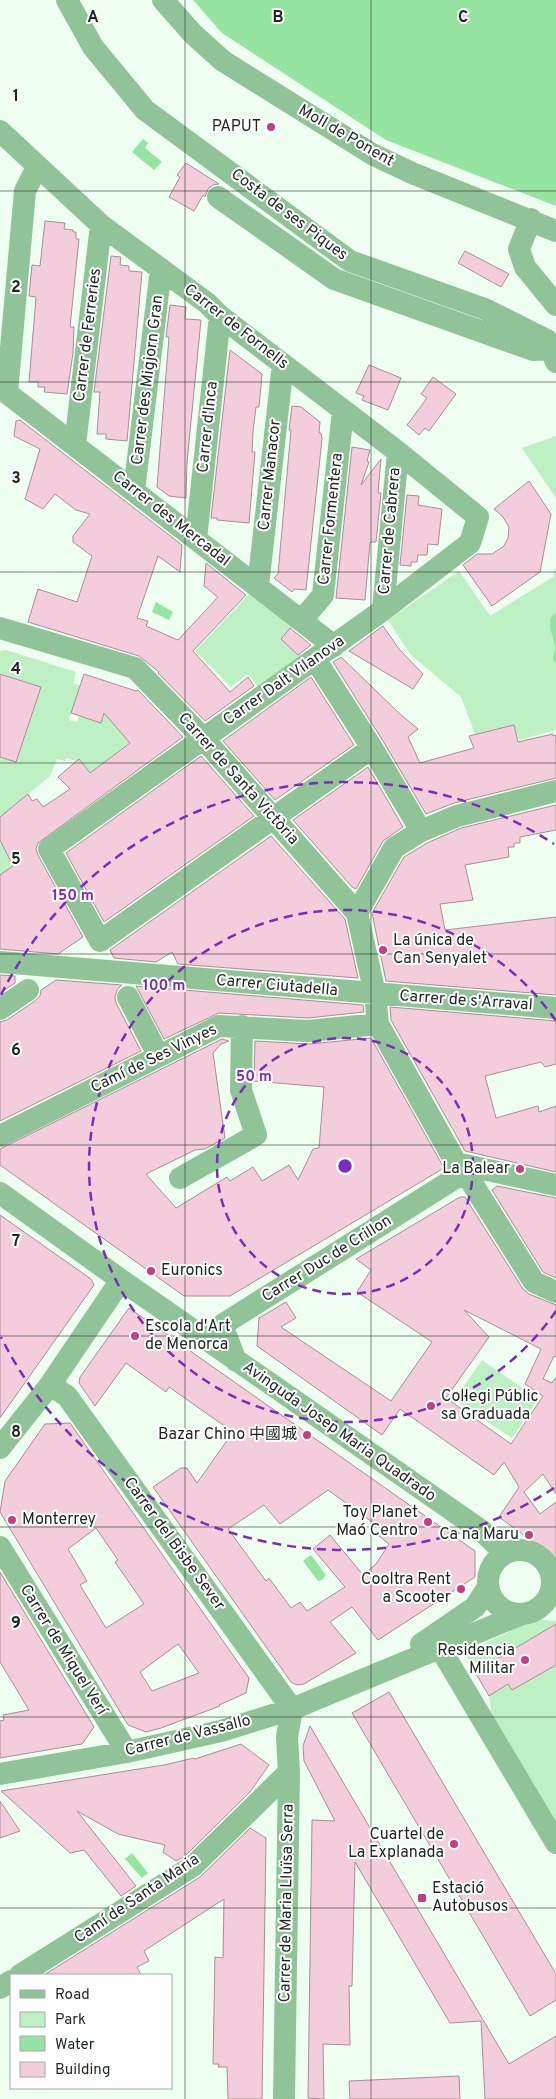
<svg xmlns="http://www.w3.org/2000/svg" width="556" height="2099" font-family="Overpass,'Noto Sans SC',sans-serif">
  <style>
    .green { fill: #bdf1c4 }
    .water { fill: #96e4a2 }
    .building { fill: #f4cddc; stroke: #ab8c97; fill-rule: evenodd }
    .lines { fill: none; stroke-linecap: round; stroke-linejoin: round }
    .minor { stroke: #91c398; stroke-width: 22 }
    .grid { fill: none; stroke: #1d271e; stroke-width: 1; stroke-opacity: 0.55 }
    .ring { fill: none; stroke: #7b2cbf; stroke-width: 2.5; stroke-dasharray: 9 6 }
    .poi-dot { fill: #c43e80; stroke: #fff; stroke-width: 2 }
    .labels { text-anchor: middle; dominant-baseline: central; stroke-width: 4; stroke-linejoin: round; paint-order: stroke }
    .poi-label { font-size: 16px; fill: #1d271e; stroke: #fff; text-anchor: end }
    .street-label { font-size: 16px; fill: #1d271e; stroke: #fff }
    .grid-label { font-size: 16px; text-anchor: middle; font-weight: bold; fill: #1d271e; stroke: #fff; stroke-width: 4; stroke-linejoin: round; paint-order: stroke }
    .centre { fill: #7b2cbf; stroke: #fff; stroke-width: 2.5 }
    .ring-label { font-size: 15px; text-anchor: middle; font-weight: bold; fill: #7b2cbf; stroke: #fff; stroke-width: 4; stroke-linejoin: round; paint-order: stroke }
  </style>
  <rect width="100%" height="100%" fill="#eefef0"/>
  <path class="green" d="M556 436V498L522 448Z
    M556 567V730L519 740 514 726 475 734 461 697 410 654 388 620 459 571 490 616 553 577Z
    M252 591 294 624 284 639 307 660 261 691 248 674 231 687 195 651Z
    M6 650 76 672 73 683 80 685 69 720 77 722 79 716 101 723 104 714 124 721 143 732 90 773 80 759 76 761 66 758 65 761 57 759 50 776 11 808 0 820V757L28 707 10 760 16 762 41 687 0 673V651Z
    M0 840 15 865 0 875Z
    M482 1360 538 1399 512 1438 454 1400Z
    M535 1619 556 1621V1839L494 1730 489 1696 465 1653Z"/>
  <path class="water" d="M193 0H556V206L386 140 222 33Z
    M143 139 148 143 145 148 162 162 154 170 132 152Z
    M156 602 173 612 169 620 152 612Z
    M556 613V663L553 660C553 655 555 652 555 647 554 636 543 619 556 613Z
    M311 1555 326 1575 322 1580 318 1581 303 1561Z
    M132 1853 148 1873 142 1878 125 1859Z"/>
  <path class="building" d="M186 163 219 184 213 185 208 189 205 197 203 195 194 211 169 197 180 177 177 175Z
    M45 221 65 223 64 229 73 230V232H76V239H79L70 327H74L73 353 67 394 44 392 45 387H38V382H29L36 297 29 296 32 265 40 266Z
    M465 251 509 274 501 287 458 263Z
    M111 256 121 257 120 265 129 266V271L142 272 127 441 106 439V434H97L100 392H94Z
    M170 305 186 307 185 319 201 320 187 462 186 498 169 496 157 487 169 337H166Z
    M230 350 262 374 259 407H256L253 431 252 452H255L249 523 217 520V518H211Z
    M369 365 401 378 388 410 362 400 364 396 356 393Z
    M433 377 456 394 429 431 425 428 419 435 407 425 427 398 421 394Z
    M292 406 301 407 320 422 319 433H321L322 439 306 590 294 589 292 592 274 578 278 574 291 430H289Z
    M20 420 182 545 180 572 158 556 137 618 148 621 146 626 178 640 218 597 204 586 206 563 246 595 193 651 230 692 248 677 254 686 205 721 158 673 159 672 139 656 28 622 38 589 77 602 92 556 73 542V536L90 514 76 510 55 494 43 509 25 499 40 449 14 436 16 421Z
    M352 447 370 450 367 461 369 462 361 485 381 459 378 493H381L376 542H370L365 600 336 598Z
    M529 481 551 514 540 572 492 606 463 565 477 554H492L504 546 508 538 509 527 503 517 494 509Z
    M407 495 419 496 418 505 442 509 438 545 428 544 427 555H418L417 562H411V566L400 565Z
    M383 626 399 649 423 674 413 689 349 651Z
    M290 628 311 645 298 655 281 639Z
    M341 657 400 714 418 729 408 737 420 763 474 748 469 736 514 725 518 742 553 734V736L556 735V778L454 803 426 814 383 741 333 662Z
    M0 674 41 687 16 762 0 757Z
    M84 674 136 691 138 690 183 737 38 843 36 849 38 855 83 937 58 954 0 949V875L13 866 0 840V817L28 794 32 801 37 799 43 807 70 789 58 777 79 759 90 773 130 743 104 713 101 723 71 713Z
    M311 677 354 745 275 800 223 741Z
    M201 756 254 816 104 922 66 853Z
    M368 767 403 827 383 841 356 889 352 887 293 820Z
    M556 805V830L520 837V843H514V847H508L509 857 465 865 473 900 440 904 445 930 556 917V995L386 981 372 913 404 857 427 843 461 828Z
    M271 836 345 919 358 978 178 964 172 952 156 962 114 958 110 950Z
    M0 975 15 976V983L0 993Z
    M56 980 122 985 117 990 115 997 116 1003 141 1051 0 1121V1022L7 1020 35 1001 40 996 41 990Z
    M136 986 363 1005 364 1012 308 1018 219 1013 164 1039Z
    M390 1007 556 1021V1064L545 1067 541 1062 485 1076 496 1118 538 1106 539 1112 556 1106V1172L465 1151 391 1020Z
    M371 1038 444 1168 230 1296H184L0 1165V1149L222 1039 229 1041 221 1044 213 1053 225 1138 205 1149 195 1150 146 1174 176 1208 227 1177 230 1181 253 1167 262 1181 289 1165 298 1180 313 1149 319 1148 324 1087 254 1081 255 1041 309 1044Z
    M497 1186 556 1198V1278L543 1272 492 1190Z
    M460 1197H465L523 1289 529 1294 556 1305V1357L554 1356 543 1379 552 1383 556 1377V1494L543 1474 524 1492 540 1514 556 1502V1559L499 1517 519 1487 504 1462 494 1475 400 1409 382 1435 257 1346 259 1318 286 1302 296 1318 281 1327 391 1401 432 1342 357 1292 371 1270 356 1259ZM464 1310 541 1349 525 1384 543 1396 511 1444 446 1398 489 1337Z
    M0 1215 91 1279 94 1285 0 1418Z
    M129 1308 475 1551V1577L378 1640 352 1607 330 1622 356 1653 304 1684 297 1685 291 1682 153 1487 181 1468H187L197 1483 233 1432 169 1387 166 1392 126 1363 95 1406 79 1383 80 1377ZM328 1490 383 1530 379 1536 389 1544 376 1564 363 1575 330 1535 313 1549 345 1587 307 1611 300 1602 291 1608 269 1578 266 1581 228 1529 264 1505 280 1524Z
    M70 1423 249 1678 246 1693 219 1705 220 1706 161 1728 146 1732 128 1725 0 1512 5 1481 45 1424ZM96 1528 118 1560 115 1562 144 1604 106 1628 80 1585 87 1581 68 1549ZM178 1644 199 1673 152 1691 140 1672Z
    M0 1572 94 1727 82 1744 0 1758V1721L4 1720 3 1715 29 1710 0 1662Z
    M556 1624V1665L512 1690 508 1684 489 1696 475 1672Z
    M389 1692 556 1974V2000L530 2016 352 1713Z
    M310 1726 509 2064 556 2036V2099H485L481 2021 450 2023 355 1862 352 1986H349L350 2045 323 2044 324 2099 308 2098 312 1820 335 1821 304 1761 303 1746Z
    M241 1744 269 1765 250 1792 185 1856 176 1861 163 1852 165 1845 118 1834 77 1811 136 1886 121 1896 84 1850 70 1853 1 1791 164 1765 194 1758 195 1759Z
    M0 1801 20 1831 0 1838Z
    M250 1828 266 1838 262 2099H228L227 2067H218L219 2064H213L215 1957 223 1958 224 1899 144 1951 149 1961 137 1967 141 1975H44L200 1877Z
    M459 2076 460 2099H350L349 2081Z"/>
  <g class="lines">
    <path class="minor" d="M67 0 93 47 145 110 350 261 485 309 547 340 556 362
      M163 0 193 34 223 61 372 154 412 173 556 231
      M0 131 101 225 207 303 220 316 398 452 478 517 470 543 383 610 49 849 100 941 372 748
      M37 167 25 191 7 393 334 646
      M218 197 334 279 533 350 550 349
      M531 219 519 249 525 267 556 305
      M75 445 101 225
      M134 491 161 269
      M196 539 220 316
      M258 586 283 364
      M383 610 398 452
      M302 620 323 595 343 411
      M0 628 135 668 203 738 357 913 375 994 378 1024 456 1163 465 1172 534 1282 556 1292
      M315 659 372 748 421 831
      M357 913 394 848 421 831 457 816 556 791
      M0 962 556 1008
      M128 997 158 1055
      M0 1009 28 990
      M0 1136 219 1026 308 1031 378 1024
      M456 1163 556 1185
      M180 1178 256 1135 241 1090 242 1026
      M0 1193 121 1280 482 1531 505 1553
      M236 1361 222 1325 465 1172
      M50 1385 67 1396 292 1709 287 1737 289 1772 284 2099
      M0 1448 50 1385 121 1280
      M0 1547 127 1752
      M488 1582a32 32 0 1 1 64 0a32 32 0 1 1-64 0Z
      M421 1644 475 1607 488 1587
      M440 1648 556 1843
      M0 1774 127 1752 221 1731 292 1709 522 1614
      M20 1975 193 1866 289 1772
      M0 1988 11 1981"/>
  </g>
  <path class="grid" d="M185 0V2099M371 0V2099M0 191H556M0 382H556M0 572H556M0 763H556M0 954H556M0 1145H556M0 1336H556M0 1527H556M0 1717H556M0 1908H556"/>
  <g class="ring">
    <circle cx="345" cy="1166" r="128"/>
    <path d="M556 1311A256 256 0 1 1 556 1021"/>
    <path d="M554 1488A384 384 0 0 1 1 1337M1 995A384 384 0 0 1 554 844"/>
  </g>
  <g class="poi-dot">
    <circle cx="271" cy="127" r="5"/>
    <circle cx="383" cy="950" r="5"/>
    <circle cx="520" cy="1169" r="5"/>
    <circle cx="151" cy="1271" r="5"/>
    <circle cx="135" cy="1336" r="5"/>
    <circle cx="431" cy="1406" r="5"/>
    <circle cx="307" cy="1435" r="5"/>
    <circle cx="12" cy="1520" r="5"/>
    <circle cx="428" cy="1522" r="5"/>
    <circle cx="529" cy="1535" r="5"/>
    <circle cx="461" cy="1589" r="5"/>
    <circle cx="525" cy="1660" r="5"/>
    <circle cx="454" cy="1844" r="5"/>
    <rect x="417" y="1893" width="10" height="10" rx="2.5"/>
  </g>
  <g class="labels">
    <g class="poi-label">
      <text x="261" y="127">PAPUT</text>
      <text x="393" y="941" text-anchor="start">La única de<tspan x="393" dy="18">Can Senyalet</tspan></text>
      <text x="510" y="1169">La Balear</text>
      <text x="161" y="1271" text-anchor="start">Euronics</text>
      <text x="145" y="1327" text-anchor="start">Escola d'Art<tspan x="145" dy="18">de Menorca</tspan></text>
      <text x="441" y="1397" text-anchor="start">Col·legi Públic<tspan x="441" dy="18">sa Graduada</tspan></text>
      <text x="297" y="1435">Bazar Chino 中國城</text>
      <text x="418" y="1513">Toy Planet<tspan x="418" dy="18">Maó Centro</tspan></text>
      <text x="22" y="1520" text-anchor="start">Monterrey</text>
      <text x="519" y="1535">Ca na Maru</text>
      <text x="451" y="1580">Cooltra Rent<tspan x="451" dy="18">a Scooter</tspan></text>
      <text x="515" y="1651">Residencia<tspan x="515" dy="18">Militar</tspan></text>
      <text x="444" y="1835">Cuartel de<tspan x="444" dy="18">La Explanada</tspan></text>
      <text x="432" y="1889" text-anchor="start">Estació<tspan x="432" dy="18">Autobusos</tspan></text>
    </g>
    <g class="street-label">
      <text transform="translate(346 136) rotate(30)">Moll de Ponent</text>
      <text transform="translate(289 215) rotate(37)">Costa de ses Piques</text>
      <text transform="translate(236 327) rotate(38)">Carrer de Fornells</text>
      <text transform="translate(88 335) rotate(-83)">Carrer de Ferreries</text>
      <text transform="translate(148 380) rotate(-83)">Carrer des Migjorn Gran</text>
      <text transform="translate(208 427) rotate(-84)">Carrer d'Inca</text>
      <text transform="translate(270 475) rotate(-84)">Carrer Manacor</text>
      <text transform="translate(171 519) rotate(38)">Carrer des Mercadal</text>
      <text transform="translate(331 519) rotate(-84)">Carrer Formentera</text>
      <text transform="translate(390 531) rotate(-85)">Carrer de Cabrera</text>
      <text transform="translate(284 681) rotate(-35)">Carrer Dalt Vilanova</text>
      <text transform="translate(238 779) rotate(48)">Carrer de Santa Victòria</text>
      <text transform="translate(277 986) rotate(5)">Carrer Ciutadella</text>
      <text transform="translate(466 1001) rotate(4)">Carrer de s'Arraval</text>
      <text transform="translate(154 1059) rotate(-26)">Camí de Ses Vinyes</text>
      <text transform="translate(327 1259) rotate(-32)">Carrer Duc de Crillon</text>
      <text transform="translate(339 1432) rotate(35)">Avinguda Josep Maria Quadrado</text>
      <text transform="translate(174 1544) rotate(54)">Carrer del Bisbe Sever</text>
      <text transform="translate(63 1650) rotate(58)">Carrer de Miquel Verí</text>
      <text transform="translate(188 1736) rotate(-14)">Carrer de Vassallo</text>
      <text transform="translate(137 1899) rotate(-34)">Camí de Santa Maria</text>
      <text transform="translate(287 1903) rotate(-89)">Carrer de Maria Lluïsa Serra</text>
    </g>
  </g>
  <g class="grid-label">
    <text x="93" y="22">A</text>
    <text x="278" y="22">B</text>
    <text x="463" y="22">C</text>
    <text x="16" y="101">1</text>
    <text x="16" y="292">2</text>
    <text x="16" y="483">3</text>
    <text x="16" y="674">4</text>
    <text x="16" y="864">5</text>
    <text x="16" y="1055">6</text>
    <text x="16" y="1246">7</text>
    <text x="16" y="1437">8</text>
    <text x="16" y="1628">9</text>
  </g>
  <circle cx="345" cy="1166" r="8" class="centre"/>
  <g class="ring-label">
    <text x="73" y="900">150 m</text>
    <text x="164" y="990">100 m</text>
    <text x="254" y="1081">50 m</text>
  </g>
  <rect x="10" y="1974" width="162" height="115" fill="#ffffff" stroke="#a5a9a5"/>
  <rect x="20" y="1990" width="25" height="8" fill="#91c398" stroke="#a5a9a5"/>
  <text x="55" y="1999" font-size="15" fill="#1d271e">Road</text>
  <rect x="20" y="2012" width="25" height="15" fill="#bdf1c4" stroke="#a5a9a5"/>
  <text x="55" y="2024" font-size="15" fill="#1d271e">Park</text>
  <rect x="20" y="2036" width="25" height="15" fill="#96e4a2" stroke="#a5a9a5"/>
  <text x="55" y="2049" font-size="15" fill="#1d271e">Water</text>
  <rect x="20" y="2062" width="25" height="15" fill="#f4cddc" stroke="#a5a9a5"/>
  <text x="55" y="2074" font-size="15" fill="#1d271e">Building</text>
</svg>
